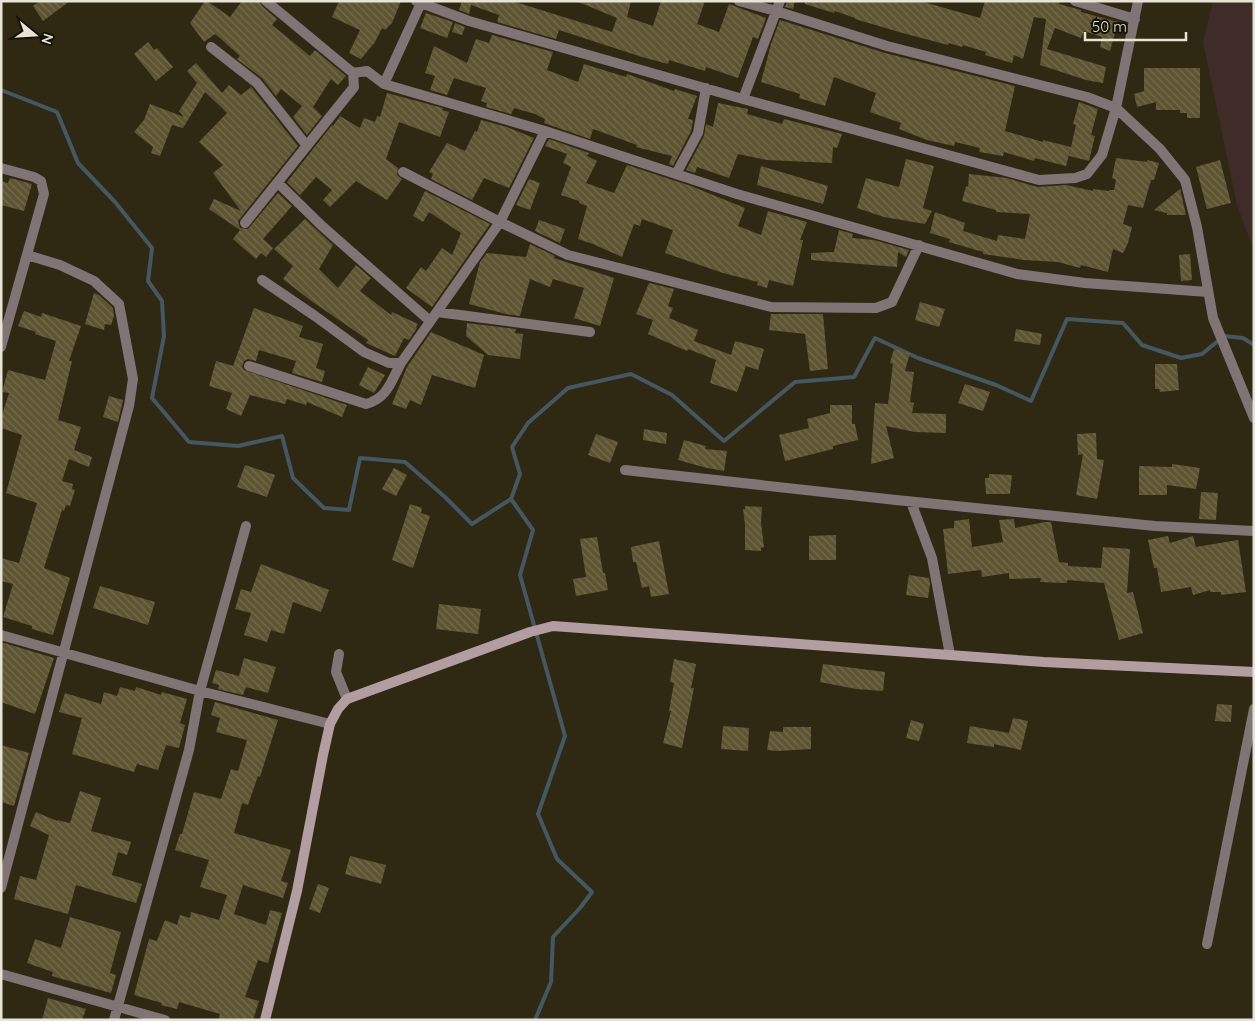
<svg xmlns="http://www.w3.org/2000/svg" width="1255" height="1021" font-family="Quicksand,sans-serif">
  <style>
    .education { fill: #3f2b27 }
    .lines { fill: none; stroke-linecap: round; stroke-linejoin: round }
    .stream { stroke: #455760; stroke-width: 4 }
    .building { fill: url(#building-back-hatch) }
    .street { stroke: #817475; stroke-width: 10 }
    .secondary { stroke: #b29ea0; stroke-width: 10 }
  </style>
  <defs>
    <pattern id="building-back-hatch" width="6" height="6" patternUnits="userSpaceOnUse" patternTransform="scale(1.25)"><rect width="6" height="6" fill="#5d5432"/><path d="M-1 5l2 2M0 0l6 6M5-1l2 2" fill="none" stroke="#746c4f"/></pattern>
  </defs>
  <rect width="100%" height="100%" fill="#2f2914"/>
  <path class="education" d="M1213 1H1254V251L1237 205 1203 42Z"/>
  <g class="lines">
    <path class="stream" d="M1 90 57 112 78 163 115 202 152 248 148 281 162 301 164 336 152 398 189 442 238 446 282 436 293 478 324 508 349 510 360 458 405 462 445 497 472 524 511 499 520 474 512 447 528 423 568 388 631 374 672 395 724 441 795 382 854 377 875 338 918 358 996 385 1031 401 1067 319 1123 323 1142 345 1181 358 1202 354 1224 336 1243 338 1254 345
      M511 499 533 530 520 575 565 736 538 814 557 859 592 892 580 908 553 937 551 982 535 1020"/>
  </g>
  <path class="building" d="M40 1H70L43 21 33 6Z
    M205 1H207L230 17 242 1H259L262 6 277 19 272 25 310 56 315 50 346 76 338 85 331 79 313 107 322 116 307 135 293 117 302 106 281 89 276 96 262 78 237 59 240 56 220 38 215 34 204 42 190 23Z
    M339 1H401L392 23 385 30 382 28 375 42 361 59 349 53 360 30 332 17Z
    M462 1H512L612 32 617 18 576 1H631L627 17 653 26 661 1H705L697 24 719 32 729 4 766 18 758 39 753 37 738 78 706 67 705 71 669 60 668 64 642 57 559 30 556 39 497 22 499 15 471 5 469 14 459 10Z
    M787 1H795L793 9 785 7Z
    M805 1H920L980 18 985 1H1060L1059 4 1081 10V12L1118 22 1110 51 1100 47 1102 37 1084 31 1081 38 1055 28 1047 49 1044 48 1106 67 1103 83 1086 80 1040 65 1046 19 1034 17 1023 59 1014 55 1012 63 985 55 986 52 963 45 962 47 949 43 948 45 899 32 855 19V18L835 11 834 13 805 4Z
    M426 13 453 22 447 38 420 28Z
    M780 20 885 53 1015 86 1005 131 1043 142V140L1071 147 1066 166 1035 158 1034 161 1004 152 1003 156 979 152 980 148 955 142 954 146 927 140 899 129 901 123 870 112 876 93 834 77 825 106 799 98 800 94 761 82 771 44Z
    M455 23 465 27 462 35 452 32Z
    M492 35 553 52 547 70 578 82 584 64 626 77 627 74 674 91 675 89 697 96 688 119 693 120 691 131 673 166 669 164 672 156 636 147 637 145 593 129 590 139 544 123 545 119 535 114 514 108 511 114 486 107 487 103 481 101 486 88 454 78 447 95 430 90 435 76 425 73 434 46 467 63 476 39 489 43Z
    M148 42 154 50 157 48 173 67 156 81 134 54Z
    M196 63 222 93 229 85 241 95 251 87 252 88 298 146 238 221 240 228 248 229 278 193 292 206 263 239 273 248 266 257 261 253 256 259 233 239 240 230 209 209 214 199 241 211 213 173 223 165 199 142 227 113 219 105 205 92 183 128 172 125 160 156 151 153 153 147 134 132 144 120 150 104 184 117 179 111 197 83 187 71Z
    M1144 68H1200V118H1187V113H1180V110H1156V102L1137 107 1134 94 1144 91Z
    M387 93 443 108 442 110 449 112 440 137 399 122 386 159 398 168 397 175 402 179 387 200 356 181 330 207 323 200 332 190 316 177 300 195 287 182 332 125 333 126 340 116 360 128 364 118 375 122 377 116 380 117Z
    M1079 102 1098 109 1091 135 1095 136 1089 161 1069 156 1076 125 1073 124Z
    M718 103 748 109 747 114 782 124 784 119 842 134 837 148 833 147 832 163 767 160 738 154 729 178 697 167 695 173 686 170 704 136 706 124 713 127Z
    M481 120 507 127 534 138 509 188 484 178 472 200 431 179 433 174 429 172 447 143 465 151 475 131 477 132Z
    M549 139 589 153 587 156 597 161 586 183 614 193 627 165 691 186 745 208 738 226 761 235 768 211 807 222 800 240H803L793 286 769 280 767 288 757 285 758 282 723 273 665 253 673 230 642 219 640 226 634 224 622 257 593 244 578 239 587 206 579 203V201L561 195 571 167 563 163 567 154 545 146Z
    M1116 158 1147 162V160L1159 163 1154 180H1151L1143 208 1128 205 1123 224 1132 227 1128 243 1123 253 1113 249 1108 272 1081 265 1080 268 1058 262 1024 260 983 254V252L949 242 950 239 930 233 935 212 965 223 963 231 997 241 998 235 1025 239 1030 214 996 212V210L962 201 966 186 968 187 969 174 1007 178 1037 187 1066 185 1093 191V189L1109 191V190H1114L1116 180 1112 178Z
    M906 159 934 166 923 208 932 211 925 224 884 217 857 208 866 178 899 187Z
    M1220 160 1231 203 1207 209 1196 167Z
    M761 166 828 186 823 204 757 185Z
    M10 178 32 184 24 211 1 205V181L8 183Z
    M529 179 540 183 530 210 516 205Z
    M1180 189 1186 215H1167V213L1154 210Z
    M425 191 490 224 432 307 406 288 421 267 426 271 442 248 452 255 461 233 429 212 423 222 413 216Z
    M305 219 333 245 319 269 338 288 356 265 371 278 360 291 391 315 392 312 418 324 416 327 417 328 409 340 404 338 395 356 366 343 368 340 310 300 283 279 293 266 274 249Z
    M539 220 565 229 560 243 535 231Z
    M839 230 853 234 852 238 874 240 909 250 906 257 898 252 897 267 811 260V253L834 252Z
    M530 244 555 256 554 258 614 278 600 326 574 318 584 288 553 279 550 287 530 279 520 316 506 314 469 304 480 262 487 253 526 257Z
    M1190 254 1192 280 1181 281 1179 255Z
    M649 283 674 289 668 306 673 308 669 318 698 330 694 341 731 355 735 341 764 349 758 370 746 366 737 392 710 383 716 360 688 349 687 351 648 334 653 320 636 314Z
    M94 293 99 295 113 308 114 316 111 325 105 324 104 330 85 324Z
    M920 302 945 309 939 327 915 320Z
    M254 308 303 326 299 337 323 344 316 368 325 371 322 382 292 373 296 361 259 350 256 361 248 359 244 361 242 367 244 370 347 405 342 417 307 402 306 405 287 399 285 404 250 395 241 416 226 409 232 393 209 386 216 361 233 366Z
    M24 311 41 317 42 313 81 326 69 361H72L58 420 81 427 74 450 92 457 89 467 69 459 62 481 73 484 72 489 75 490 70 506 66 505 64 511 62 510 44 568 70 578 53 635 32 629V626L3 617 13 584 1 581V558L19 563 37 503 6 493 22 435 1 428V418L9 393 2 392 8 370 45 380 56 341 35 334 36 332 18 326Z
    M771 314H823L828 369 810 371 805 334 769 330Z
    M467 323 516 329 515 333 523 334 520 359 488 355 466 336Z
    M1016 329 1042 334 1040 345 1014 341Z
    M431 332 484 355 475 388 432 375 421 405 410 400 406 409 392 404 407 367Z
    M894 349 910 353 905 371 914 372 910 402 914 403 912 413 946 414V433L915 432 886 426 894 458 871 464 875 403 888 404 893 364 890 363Z
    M1155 364H1177L1179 390 1160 392 1159 389H1155Z
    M368 367 385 375 374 393 359 385Z
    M965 384 990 392 983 411 958 403Z
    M109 396 123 400 118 422 103 417Z
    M830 405H852V424H855L858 440 833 446V449L785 461 779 435 809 428 807 419 830 413Z
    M644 429 667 433 666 444 643 440Z
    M1096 433 1097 459 1104 460 1097 499 1076 495 1083 454 1078 455 1077 434Z
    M596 434 618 442 610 463 588 455Z
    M684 440 706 446 705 449 727 451 724 471 707 468 678 460Z
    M1172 464 1200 468 1196 489 1167 485V495H1139V466L1172 467Z
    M245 465 275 475 267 497 237 487Z
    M394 468 407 475 396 496 382 489Z
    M989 474 1012 475 1010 494H986L985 478H989Z
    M1201 492 1218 493 1216 520 1199 519Z
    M410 504 422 508 421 513 430 516 413 568 392 560Z
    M745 506 762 507 761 523 764 547 761 548V551L745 550V524L743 509H745Z
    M969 519 972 547 1003 542 999 520 1014 519 1015 528 1045 522H1051L1059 562 1068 563V566L1101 568 1103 547 1130 549 1127 593 1133 592 1143 633 1119 640 1104 583 1067 580V583L1040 582 1041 578 1009 579V573L982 577 981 570 948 574 943 529 954 528V521Z
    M836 535V560H809V536Z
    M1168 536 1170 543 1193 536 1196 547 1238 540 1246 592 1221 595V592H1210V590L1193 595 1191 587 1161 592 1157 568H1154L1148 540Z
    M597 537 603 573H605L608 590 576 596 573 579 586 577 580 539Z
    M659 541 669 594 651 597 649 586 642 588 636 562H633L631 547Z
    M261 564 329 590 321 612 293 602 284 634 271 630 267 642 244 635 251 613 235 609 241 589 251 592Z
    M909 575 929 578 930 584 928 598 906 595Z
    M100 586 155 602 148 625 93 608Z
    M439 604 481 609 478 634 436 629Z
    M1 642 54 658 35 714 1 702Z
    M244 658 276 667 268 693 246 687 243 695 218 689 219 685 212 683 216 670 239 676Z
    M674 659 696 664 691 688H694L682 748 663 743 671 711H669L674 683 670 682Z
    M823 664 885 672 883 691 856 689 820 682Z
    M120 687 135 691 136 687 161 695 162 692 187 699 180 723 185 725 179 748 166 745 158 770 137 764 134 772 72 754 82 718 59 712 65 693 101 704 104 692 117 696Z
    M215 702 278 720 260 777 258 776 248 805 242 803 234 833 291 850 281 881 288 883 283 898 243 885 234 914 266 925 270 910 282 913 268 963 258 960 245 997 259 1001 253 1020H218L220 1014 179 1002 177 1009 161 1005 162 1003 134 995 149 939 157 941 165 920 177 925 180 915 190 918 191 912 219 920 227 895 200 887 209 860 175 850 180 834H182L194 792 221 799 231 769 238 771 247 740 216 732 220 718 211 715Z
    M1217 704 1232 705 1231 722 1215 721Z
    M1013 718 1028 721 1021 750 994 744V747L967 743 970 726 1009 733Z
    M911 720 924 724 919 741 906 738Z
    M723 726 749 728 748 751 721 749Z
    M783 727H811V749L778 751 767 750 770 731 783 732Z
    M1 745 29 753 14 806 1 802Z
    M80 791 101 798 91 831 131 842 127 855 118 852 112 875 142 884 136 903 76 885 68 914 14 899 20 876 36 880 49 835 30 826 36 812 57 821V820L70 823Z
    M350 856 386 865 381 884 345 874Z
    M318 884 329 888 320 913 309 909Z
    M70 917 121 932 110 973 116 975 111 993 52 976 53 972 27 963 35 939 61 948Z
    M48 998 86 1009 82 1020H42Z"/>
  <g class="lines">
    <path class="street" d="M266 1 353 73
      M416 1 469 21 743 99 1039 180 1075 178 1087 174 1102 155 1116 108 1138 1
      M739 1 776 11 887 46 1087 97 1116 108 1160 149 1185 180 1197 227 1213 318 1254 418
      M1075 1 1135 19
      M211 47 257 83 307 146
      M384 84 421 3
      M743 99 780 1
      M1 168 34 177 41 181 44 194 1 347
      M403 172 500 222 568 255 771 307 876 308 892 302 919 245
      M676 174 698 133 706 88
      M278 183 322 226 430 321
      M245 223 354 87 353 73 367 71 384 84 545 131 737 194 1017 274 1085 283 1208 292
      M262 280 315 316 364 352 389 363H401L500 222 545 131
      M437 312 590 332
      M249 366 366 404C388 398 391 381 401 363
      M625 470 896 500 1155 526 1254 531
      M911 502 932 558 950 655
      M1 635 200 691 330 724
      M339 654 336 672 347 699
      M1 888 129 406 133 379 119 304 94 281 60 265 27 255
      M1207 944 1254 709
      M1 974 165 1020
      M114 1020 189 750 200 691 246 526"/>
    <path class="secondary" d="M265 1020 297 891 323 755 330 724 338 709 347 699 530 632 553 626 1044 662 1254 672"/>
  </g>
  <rect width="1255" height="1021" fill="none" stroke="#e7e4d6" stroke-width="5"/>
  <g transform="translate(35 35) rotate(108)" stroke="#141209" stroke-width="4" paint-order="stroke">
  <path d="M0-4L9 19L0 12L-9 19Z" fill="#e7e4d6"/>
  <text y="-8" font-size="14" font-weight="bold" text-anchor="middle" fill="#e7e4d6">N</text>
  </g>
  <path d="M1085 32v8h101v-8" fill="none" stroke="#e7e4d6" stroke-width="2.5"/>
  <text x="1092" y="32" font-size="15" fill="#e7e4d6" stroke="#141209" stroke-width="4" paint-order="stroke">50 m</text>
</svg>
